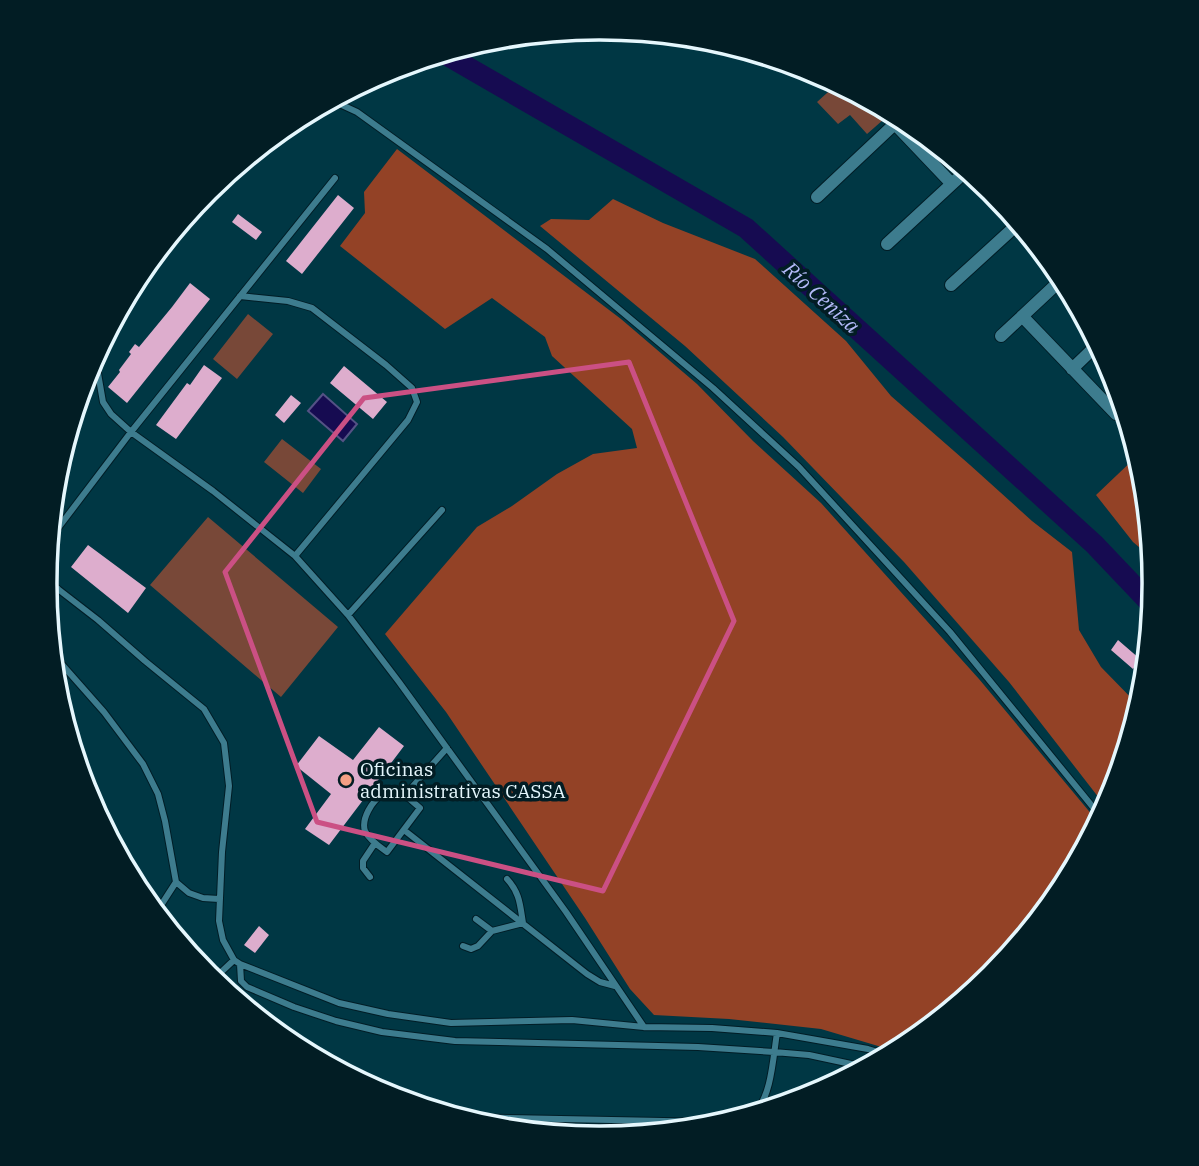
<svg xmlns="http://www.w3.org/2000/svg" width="1199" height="1166" font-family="'IBM Plex Serif',serif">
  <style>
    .green { fill: #784838 }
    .forest { fill: #934226 }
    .water { fill: #160b51; stroke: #545285; stroke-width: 2 }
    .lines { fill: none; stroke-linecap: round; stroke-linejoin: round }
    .river { stroke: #160b51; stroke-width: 21 }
    .building { fill: #ddadcd }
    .lane-casing { stroke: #001d26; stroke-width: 8 }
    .street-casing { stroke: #001d26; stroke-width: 14 }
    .lane { stroke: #3d7c8e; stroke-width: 6 }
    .street { stroke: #3d7c8e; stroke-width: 12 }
    .marked { fill: none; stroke: #cb5084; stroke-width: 5; stroke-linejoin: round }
    .poi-dot { fill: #f39f84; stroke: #021d24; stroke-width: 2.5 }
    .labels { text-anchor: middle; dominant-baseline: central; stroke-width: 7; stroke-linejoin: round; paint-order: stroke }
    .poi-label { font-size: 19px; fill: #e5f7fd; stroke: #021d24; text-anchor: start }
    .water-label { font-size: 21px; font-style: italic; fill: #b3baf8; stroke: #021d24 }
    .rim { fill: none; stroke: #e5f7fd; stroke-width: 3.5 }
  </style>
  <rect width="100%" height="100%" fill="#003744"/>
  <path class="green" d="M837 84 891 113 867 134 850 115 838 124 817 102Z
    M248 314 273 334 237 379 213 359Z
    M282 439 321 469 303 493 264 462Z
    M208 517 338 627 281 697 150 585Z"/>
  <path class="forest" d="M397 149 621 319 697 384 753 441 821 503 979 679 1098 822 1061 892 992 976 907 1045 895 1051 821 1029 729 1019 654 1015 630 989 585 918 446 712 385 634 477 527 512 506 557 474 593 454 637 448 632 429 552 356 545 337 492 298 445 329 340 246 365 213 364 192Z
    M613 199 663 223 755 259 846 341 891 396 970 465 1032 521 1072 552 1079 630 1101 667 1139 706 1112 796 1106 807 1009 682 904 562 783 437 685 346 540 226 551 219 589 220Z
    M1138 455 1144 475 1152 558 1133 542 1096 495Z"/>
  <path class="water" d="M323 394 357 424 343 441 308 411Z"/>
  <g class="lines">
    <path class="river" d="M443 53 746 228 1094 544 1152 605"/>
  </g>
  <path class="building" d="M338 195 354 208 302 274 286 261Z
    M238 214 262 232 256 240 232 222Z
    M190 283 210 299 127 403 108 387 120 372 119 370 131 354 129 352 135 344 139 347 172 307Z
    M204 365 222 378 176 439 156 425 187 383 190 385Z
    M344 366 387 402 373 419 330 383Z
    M291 395 301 403 284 423 275 415Z
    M88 545 146 588 128 613 71 567Z
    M1118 640 1140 659 1133 669 1111 650Z
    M379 727 404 746 329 845 305 829 331 794 296 766 319 736 353 760Z
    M259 926 269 935 255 953 244 945Z"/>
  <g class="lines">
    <g class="lane-casing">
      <path id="lane" d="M331 100 357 112 547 249 713 388 799 467 950 632 1101 817
        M240 296 288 301 312 308 386 365 412 388 417 402 408 420 295 556
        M95 356 103 402 111 414 131 432 213 491 295 556 348 615 399 682 566 912 644 1027
        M49 540 131 432 335 178
        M45 579 98 620 145 661 204 709 224 743 229 786 222 852 219 921 223 940 234 960 240 964 339 1003 388 1014 451 1023 572 1020 644 1027 712 1028 777 1033 868 1049 888 1055
        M46 597 58 589
        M348 615 442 510
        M51 652 104 712 143 764 158 794 165 821 176 882 189 893 203 898 219 899
        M53 673 61 663
        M394 792 405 795 420 808 387 852C380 847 369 840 365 831 361 819 372 801 382 795 386 794 390 793 394 792Z
        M405 795 447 748
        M404 830 587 974 600 982 615 986
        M370 877 363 868V861L375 843
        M156 913 176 882
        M476 919 492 931 523 923C520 905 520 893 507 879
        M463 946 471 949 478 946 492 931
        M240 964 241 981 247 987 294 1007 336 1021 382 1032 455 1041 698 1047 774 1052 809 1055 865 1067
        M210 978 218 975 234 960
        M755 1113C772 1094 773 1057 777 1033
        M458 1117 715 1122 728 1121"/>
    </g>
    <g class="street-casing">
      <path id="street" d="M895 124 952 184
        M817 197 901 118
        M887 244 967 170
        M951 285 1019 223
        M1022 316 1116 414 1126 415
        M1001 336 1063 278
        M1072 369 1098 344"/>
    </g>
    <use href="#lane" class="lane"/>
    <use href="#street" class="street"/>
  </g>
  <path class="marked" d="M629 362 734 621 603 891 317 822 225 572 364 398Z"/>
  <circle class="poi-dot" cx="346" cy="780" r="7"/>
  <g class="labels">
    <g class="poi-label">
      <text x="360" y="769">Oficinas<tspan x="360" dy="22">administrativas CASSA</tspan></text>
    </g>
    <g class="water-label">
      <text transform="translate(822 297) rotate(42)">Río Ceniza</text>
    </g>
  </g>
  <path d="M0 0H1199V1166H0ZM599 40H600A542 542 0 0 1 1142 582V584A542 542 0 0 1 600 1126H599A542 542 0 0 1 57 584V582A542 542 0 0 1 599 40Z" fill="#021d24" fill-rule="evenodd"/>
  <path class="rim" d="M599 40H600A542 542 0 0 1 1142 582V584A542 542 0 0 1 600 1126H599A542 542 0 0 1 57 584V582A542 542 0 0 1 599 40Z"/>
</svg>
